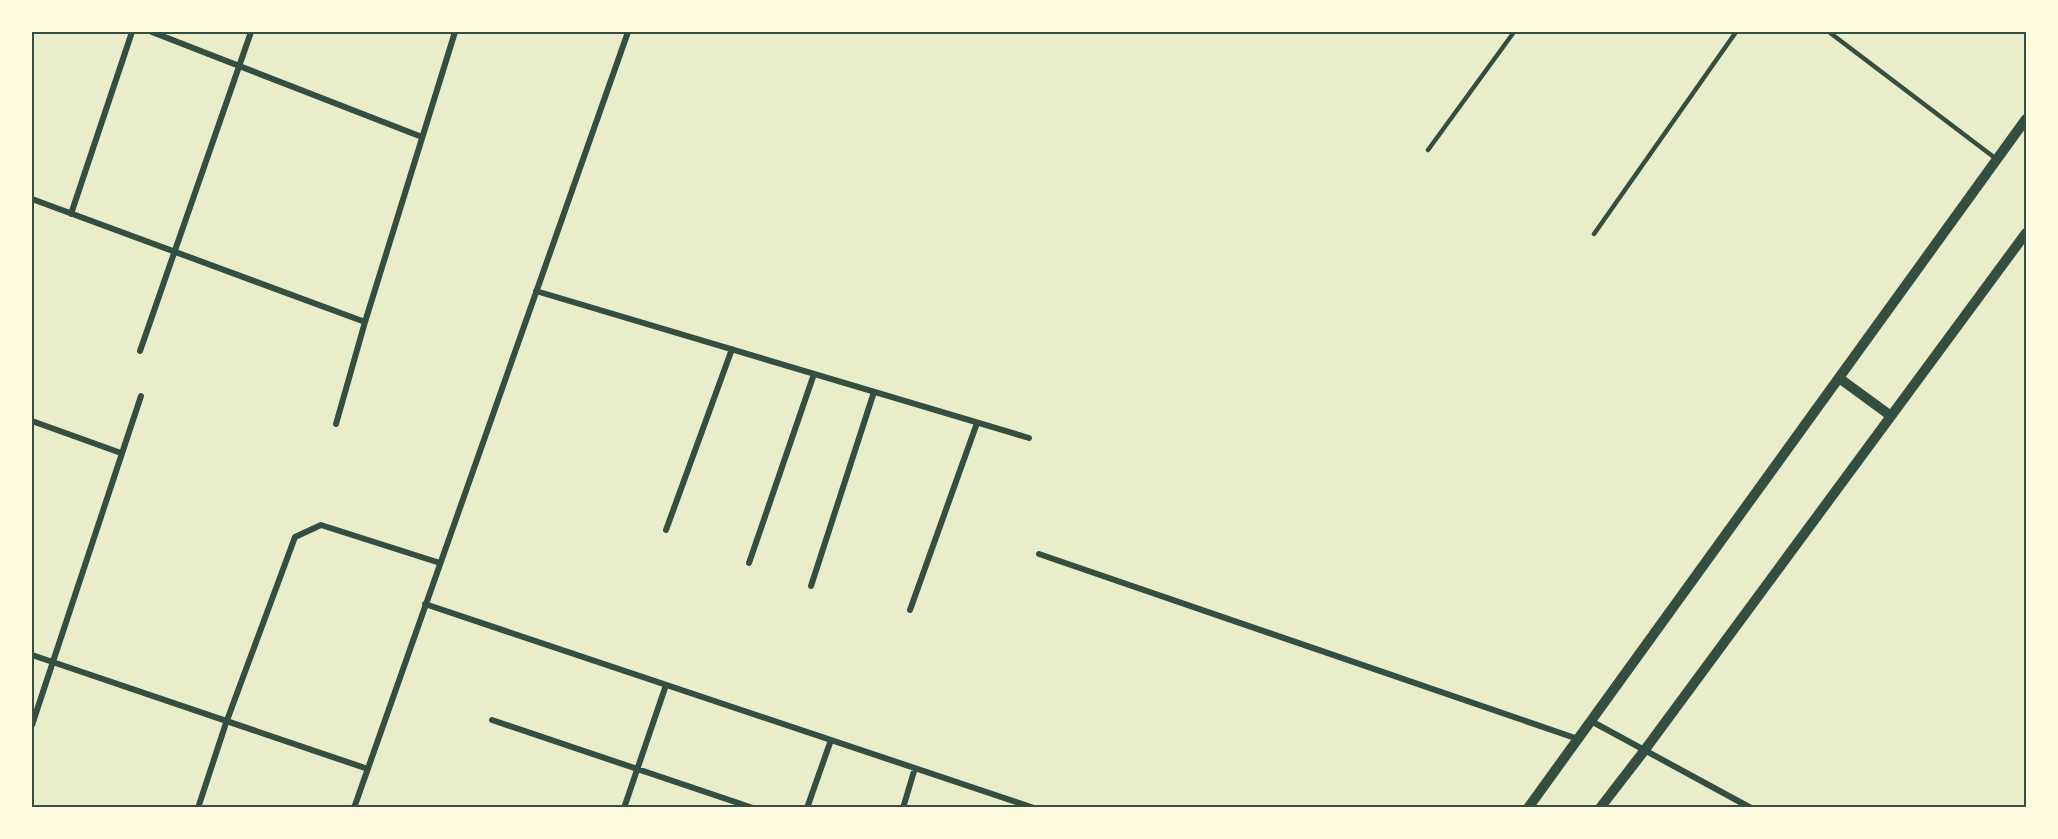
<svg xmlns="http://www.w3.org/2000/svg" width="2058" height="839" font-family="'Roboto Serif',serif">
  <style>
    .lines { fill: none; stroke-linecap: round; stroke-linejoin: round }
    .service { stroke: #344e41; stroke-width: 4.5 }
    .minor { stroke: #344e41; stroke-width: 6 }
    .tertiary { stroke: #344e41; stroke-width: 10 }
    .neatline { fill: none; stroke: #344e41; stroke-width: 2 }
  </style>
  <rect width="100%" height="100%" fill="#e9edc9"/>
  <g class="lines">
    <path class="service" d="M1829 32 1995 158
      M1428 150 1514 32
      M1594 234 1736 32"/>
    <path class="minor" d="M152 32 422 137
      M32 199 365 322
      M71 214 132 32
      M536 291 1029 438
      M140 351 251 32
      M32 421 121 453
      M336 424 365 322 455 32
      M666 530 732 349
      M1039 554 1578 739
      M749 563 814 374
      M811 586 874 392
      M425 604 1034 808
      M910 610 977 423
      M32 655 368 769
      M492 720 753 808
      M1591 721 1751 808
      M32 725 141 396
      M198 808 226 723 295 537 321 525 440 563
      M354 808 628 32
      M624 808 666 685
      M807 808 831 740
      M903 808 915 768"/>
    <path class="tertiary" d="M1839 378 1891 416
      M1528 808 2026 119
      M1600 808 1644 751 2026 233"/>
  </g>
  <rect width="2058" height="839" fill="none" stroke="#fefae0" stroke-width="66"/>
  <rect x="33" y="33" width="1992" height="773" class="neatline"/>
</svg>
